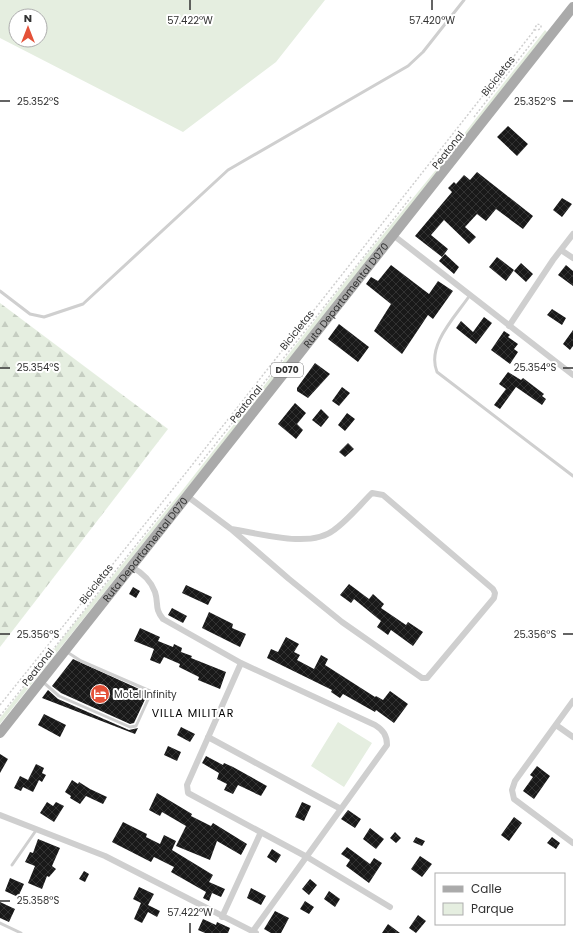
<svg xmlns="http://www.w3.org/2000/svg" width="573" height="933" font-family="Poppins,sans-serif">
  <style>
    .green { fill: #e5eee0; fill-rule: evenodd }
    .forest { fill: url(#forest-firs) }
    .building { fill: url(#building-cross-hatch) }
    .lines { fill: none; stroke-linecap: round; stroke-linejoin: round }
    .path { stroke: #cfcfcf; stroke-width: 1.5; stroke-dasharray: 2 2; stroke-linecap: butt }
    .service { stroke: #cfcfcf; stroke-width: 3 }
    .minor { stroke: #cfcfcf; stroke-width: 6 }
    .primary { stroke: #aaa; stroke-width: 10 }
    .ticks { fill: none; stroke: #323232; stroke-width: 1.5 }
    .labels { text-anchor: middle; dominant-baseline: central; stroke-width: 4; stroke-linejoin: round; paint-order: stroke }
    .shield { fill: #fff; stroke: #707070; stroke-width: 1 }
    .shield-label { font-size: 9px; font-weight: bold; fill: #323232 }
    .street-label { font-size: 10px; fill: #323232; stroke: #fff }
    .poi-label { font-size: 10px; fill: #323232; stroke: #fff; text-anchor: start }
    .neighbourhood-label { font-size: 11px; letter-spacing: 1px; fill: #000; stroke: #fff }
    .ticks-label { font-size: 10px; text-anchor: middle; fill: #323232; stroke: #fff; stroke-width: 4; stroke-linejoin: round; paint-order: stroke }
  </style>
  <defs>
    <pattern id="forest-firs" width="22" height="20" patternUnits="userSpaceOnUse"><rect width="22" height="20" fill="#e5eee0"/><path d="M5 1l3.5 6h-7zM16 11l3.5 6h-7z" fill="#c5cdc1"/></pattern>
    <pattern id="building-cross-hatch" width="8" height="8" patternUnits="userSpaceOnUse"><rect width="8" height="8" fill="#191919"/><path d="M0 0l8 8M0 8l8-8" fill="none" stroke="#323232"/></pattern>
  </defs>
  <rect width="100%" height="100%" fill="#fff"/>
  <path class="green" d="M0 0H325L276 62 183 132 0 38ZM16 16H40V40H16Z
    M545 30 548 33 0 724V718L73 625 185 487 359 264 435 171Z
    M338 722 372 743 344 787 311 766Z"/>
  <path class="forest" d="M0 303 168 429 0 647Z"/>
  <path class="building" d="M508 126 528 144 517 156 497 137Z
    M477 172 533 216 523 229 496 209 486 221 477 214 465 227 476 237 469 244 444 220 431 235 448 249 442 257 415 236 452 192 448 188 454 182 456 184 464 175 470 180Z
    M562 198 572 204 562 217 553 210Z
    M445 254 459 267 454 274 439 261Z
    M497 257 514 270 506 281 489 267Z
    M521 263 533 274 526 282 514 271Z
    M391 265 429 294 438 281 453 291 433 319 428 315 402 354 374 331 391 304 366 284 371 277 378 281Z
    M566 265 573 271V286L558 275Z
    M552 309 566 318 562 325 547 315Z
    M484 317 492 323 476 344 456 328 461 321 473 332Z
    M339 324 369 347 358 362 328 339Z
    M573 330V346L570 350 563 344Z
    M504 331 510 335 508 337 518 344 514 349 518 352 510 364 491 350Z
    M315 363 330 374 308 398 297 391V388Z
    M508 372 521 380 523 378 544 394 542 396 546 399 542 405 516 387 500 409 494 405 506 389 499 384Z
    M342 387 350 393 339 406 332 401Z
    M295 403 306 413 297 424 303 430 296 439 278 424Z
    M321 409 329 417 321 427 312 420Z
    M347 413 355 419 345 431 338 425Z
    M348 443 354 449 345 457 339 452Z
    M349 584 369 599 373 594 384 604 381 608 406 625 408 622 423 632 413 646 391 630 388 635 377 627 381 621 354 599 351 603 340 595Z
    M186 585 212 597 208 605 182 593Z
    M133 587 140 591 136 598 129 594Z
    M172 608 187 616 183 623 168 615Z
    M209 612 233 624 232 628 246 634 240 647 202 628Z
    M140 628 160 637 158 641 173 647 174 644 182 648 181 652 192 656 191 658 226 672 220 689 198 680 199 677 179 667 180 664 164 657 160 664 150 660 154 649 134 641Z
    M286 637 299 644 294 652 300 655 297 660 314 669 321 655 328 659 325 665 375 697 376 696 383 700 390 691 408 704 394 723 376 710 375 712 343 694 340 698 331 692 332 690 267 658 271 649 278 652Z
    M73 659 148 693 134 723 130 724 61 693 52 686Z
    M48 690 58 699 129 730 138 728 135 734 42 698Z
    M44 714 66 725 60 737 38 725Z
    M181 727 195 734 190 742 177 735Z
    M168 746 181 752 177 761 164 755Z
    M0 754 8 759 0 773Z
    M206 756 223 765 224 763 233 767 267 786 261 796 238 785 233 794 224 790 227 784 217 779 219 773 202 763Z
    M36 764 44 768 42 773 46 775 42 782 39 780 33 792 23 787 21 791 14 788 20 776 28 780Z
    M537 766 550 776 534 799 523 791 533 777 530 775Z
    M72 780 78 784 79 782 90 789 107 797 103 804 86 796 80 804 70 798 71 796 65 792Z
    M157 793 192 814 191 816 211 826 213 823 247 844 241 855 217 841 210 860 176 846 186 826 162 812 160 816 149 810Z
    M47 802 53 806 56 802 64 806 54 822 40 813Z
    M302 802 311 806 304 821 295 817Z
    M348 810 361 819 355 828 341 819Z
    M514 817 522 823 509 841 501 835Z
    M123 822 147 834 146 837 160 844 164 835 176 841 172 850 213 875 209 882 225 889 221 897 212 893 209 901 203 898 206 892 171 872 174 867 154 857 151 862 112 842Z
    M370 828 384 839 376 849 363 839Z
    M395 832 401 838 396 843 390 838Z
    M416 837 425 841 422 846 413 842Z
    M552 837 560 843 556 849 547 843Z
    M38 839 60 848 52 866 56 869 49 877 47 876 42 889 28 883 35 866 25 862 30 852 33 853Z
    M347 847 370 864 374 858 382 863 369 883 346 866 350 860 341 854Z
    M272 849 281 855 276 863 267 857Z
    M420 856 432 864 422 877 411 869Z
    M84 871 89 874 85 882 79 879Z
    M10 878 24 884 18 897 5 891Z
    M310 879 317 885 309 895 302 889Z
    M139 887 154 894 148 905 160 911 157 917 148 912 142 923 134 919 141 903 133 899Z
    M251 888 266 896 261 905 247 898Z
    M329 891 340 899 335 907 324 899Z
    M305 901 314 907 309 914 300 909Z
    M0 902 15 909 9 922 0 918Z
    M275 911 289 918 281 933H271L264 929Z
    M418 915 426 921 416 933 409 928Z
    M203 919 216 925 217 922 230 928 228 933H205L198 930Z
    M388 924 400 933H382Z"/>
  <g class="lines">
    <path class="path" d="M474 117 537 36
      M199 465 411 197
      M0 705 185 474 533 32 537 24 541 25V28L538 30H534
      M0 716 172 500"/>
    <path class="service" d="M0 291 30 314 44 317 83 304 228 170 408 66 423 52 464 0
      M470 295C456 316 426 345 437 372L573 476
      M43 682 59 696 130 727 136 726 151 693 150 691 81 661 67 652
      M12 865 37 829
      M0 923 21 933"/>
    <path class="minor" d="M393 235 573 375
      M561 250 573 258
      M509 326 553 260 573 234
      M187 496 231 529 289 579 342 622 422 678H427L494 598 495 593 493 589 383 495 372 493C360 505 348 520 334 530 310 549 259 533 231 529
      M132 567C141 572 151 581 155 592 159 604 154 608 163 619L241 663 375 725C383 730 387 735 387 745L253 931
      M241 663 187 785 188 793 307 857 390 907
      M573 701 515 781 512 790 514 799 573 843
      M556 725 573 737
      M208 737 341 809
      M0 815 105 856 256 933
      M222 917 261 832"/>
    <path class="primary" id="s1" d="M0 733 573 7"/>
  </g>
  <path class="ticks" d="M190 0V10M432 0V10M0 101H10M563 101H573M0 368H10M563 368H573M0 634H10M563 634H573M0 901H10M190 923V933"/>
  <defs>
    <g id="hotel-disc" transform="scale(1)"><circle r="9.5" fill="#e45138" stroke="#fff"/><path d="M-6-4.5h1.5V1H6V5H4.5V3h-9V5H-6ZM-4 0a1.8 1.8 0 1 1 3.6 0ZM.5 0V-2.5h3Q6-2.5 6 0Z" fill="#fff"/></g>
  </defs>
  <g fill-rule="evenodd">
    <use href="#hotel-disc" x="100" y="694"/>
  </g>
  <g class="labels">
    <rect class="shield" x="271" y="363" width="32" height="14" rx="3"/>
    <g class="shield-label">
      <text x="287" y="370">D070</text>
    </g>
    <g class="street-label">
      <text transform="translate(498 76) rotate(-52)">Bicicletas</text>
      <text transform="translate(448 150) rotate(-52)">Peatonal</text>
      <text stroke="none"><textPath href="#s1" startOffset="558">Ruta Departamental D070</textPath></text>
      <text transform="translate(297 330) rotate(-51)">Bicicletas</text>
      <text transform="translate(246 404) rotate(-51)">Peatonal</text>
      <text stroke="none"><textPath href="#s1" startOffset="234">Ruta Departamental D070</textPath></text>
      <text transform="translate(96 584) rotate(-52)">Bicicletas</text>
      <text transform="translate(38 667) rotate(-52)">Peatonal</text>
    </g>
    <g class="poi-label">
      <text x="114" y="694">Motel Infinity</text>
    </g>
    <g class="neighbourhood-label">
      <text x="193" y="713">VILLA MILITAR</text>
    </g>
  </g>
  <g class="ticks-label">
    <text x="190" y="24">57.422°W</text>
    <text x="432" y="24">57.420°W</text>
    <text x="38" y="105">25.352°S</text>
    <text x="535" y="105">25.352°S</text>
    <text x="38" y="371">25.354°S</text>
    <text x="535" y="371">25.354°S</text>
    <text x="38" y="638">25.356°S</text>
    <text x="535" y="638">25.356°S</text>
    <text x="38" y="904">25.358°S</text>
    <text x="190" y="916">57.422°W</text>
  </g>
  <rect x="435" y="873" width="130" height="52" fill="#ffffff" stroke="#adadad"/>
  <rect x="443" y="886" width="20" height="6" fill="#aaaaaa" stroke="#adadad"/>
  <text x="471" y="893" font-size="12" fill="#323232">Calle</text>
  <rect x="443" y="903" width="20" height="12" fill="#e5eee0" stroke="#adadad"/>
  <text x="471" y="913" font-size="12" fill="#323232">Parque</text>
  <g transform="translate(28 28)"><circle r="19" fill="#ffffff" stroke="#adadad"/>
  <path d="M0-3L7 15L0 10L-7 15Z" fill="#e45138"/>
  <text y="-6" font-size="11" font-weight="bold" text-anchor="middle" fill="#323232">N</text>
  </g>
</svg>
